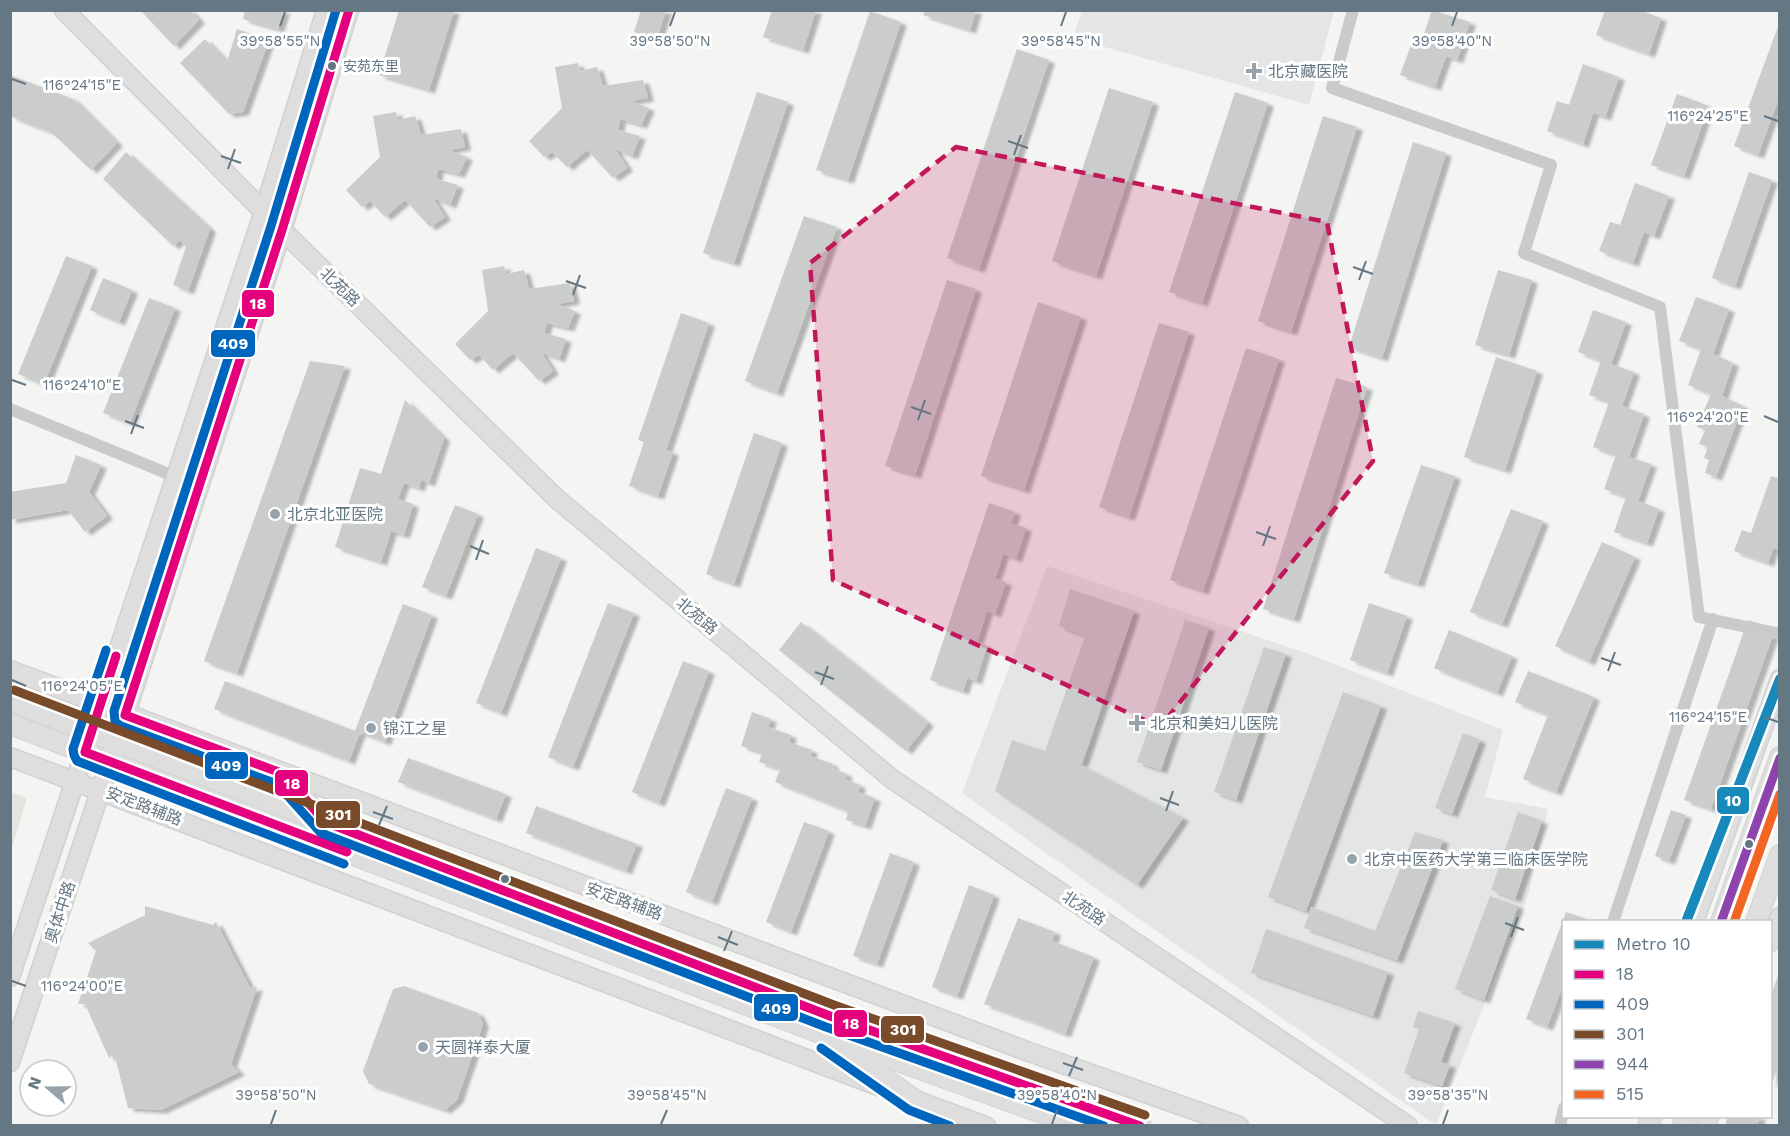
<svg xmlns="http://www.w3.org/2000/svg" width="1790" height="1136" font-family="'Work Sans','Noto Sans SC',sans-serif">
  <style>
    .built { fill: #e4e6e5 }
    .green { fill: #e3e6e0 }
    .building { fill: #cbcdcd; filter: url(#shadow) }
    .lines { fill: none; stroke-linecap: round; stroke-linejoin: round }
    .secondary-casing { stroke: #d0d1d2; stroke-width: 21 }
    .primary-casing { stroke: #d1d2d2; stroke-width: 22 }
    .street { stroke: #c9caca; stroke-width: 12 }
    .secondary { stroke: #dedede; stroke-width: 18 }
    .primary { stroke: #dedede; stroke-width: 20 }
    .bus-1-casing { stroke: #fff; stroke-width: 14 }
    .bus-2-casing { stroke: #fff; stroke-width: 14 }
    .bus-3-casing { stroke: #fff; stroke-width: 14 }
    .bus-4-casing { stroke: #fff; stroke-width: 14 }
    .bus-5-casing { stroke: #fff; stroke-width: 14 }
    .bus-1 { stroke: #e5007d; stroke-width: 9 }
    .bus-2 { stroke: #0065bd; stroke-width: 9 }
    .bus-3 { stroke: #7a4b2a; stroke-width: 9 }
    .bus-4 { stroke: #8e44ad; stroke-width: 9 }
    .bus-5 { stroke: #f26522; stroke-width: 9 }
    .metro-1-casing { stroke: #fff; stroke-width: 15 }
    .metro-1 { stroke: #178abb; stroke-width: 10 }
    .marked { fill: #c2185b; fill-opacity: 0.2; stroke: #c2185b; stroke-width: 4.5; stroke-dasharray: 12 8; stroke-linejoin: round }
    .ticks { fill: none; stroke: #647783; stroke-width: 2 }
    .bus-dot { fill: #647783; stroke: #fff; stroke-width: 2 }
    .poi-dot { fill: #96a3aa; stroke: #fff; stroke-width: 2 }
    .labels { text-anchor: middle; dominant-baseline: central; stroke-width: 6; stroke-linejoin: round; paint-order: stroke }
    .bus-label { font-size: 14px; fill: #647783; stroke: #fff; text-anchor: start }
    .poi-label { font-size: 16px; fill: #647783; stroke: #fff; text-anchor: start }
    .street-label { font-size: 16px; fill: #647783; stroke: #fff }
    .ticks-label { font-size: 15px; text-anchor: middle; fill: #647783; stroke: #fff; stroke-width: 6; stroke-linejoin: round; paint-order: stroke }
    .line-badge { stroke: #fff; stroke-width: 2 }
    .badge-label { font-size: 16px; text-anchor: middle; font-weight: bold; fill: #fff }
  </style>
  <defs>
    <filter id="shadow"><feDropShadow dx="6" dy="3.5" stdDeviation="1.5" flood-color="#0004"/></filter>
  </defs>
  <rect width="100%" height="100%" fill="#f4f4f2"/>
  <path class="built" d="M1082 11V10L1334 11 1309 105 1073 38Z
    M1047 566 1309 654 1503 730 1485 797 1548 809 1528 896 1436 1125 1122 907 962 793Z"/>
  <path class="green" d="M11 792 27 798 11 851 10 792Z"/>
  <path class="building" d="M140 10H190L199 20 174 46Z
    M245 10H284L278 29 243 19Z
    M399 10H454L429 90 379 75Z
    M641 10H666L657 39 634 32Z
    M772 10H816L803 50 763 37Z
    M925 10H976L970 30 923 15Z
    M1432 10 1470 22 1457 60 1446 56 1435 87 1400 75 1411 45 1419 48Z
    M1605 10H1639L1661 18 1649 54 1596 35Z
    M870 11 901 22 848 180 816 170Z
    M1780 21V95L1758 155 1734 146Z
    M237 29 269 40 243 112 229 114 180 63 205 39 227 62Z
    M1017 49 1049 60 979 269 947 258Z
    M578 63 580 71 597 67 603 86 643 80 648 98 631 101 649 108 641 125 620 119 618 130 640 136 632 156 615 149 627 168 613 178 587 150 567 167 552 152 544 157 529 141 562 108 555 67Z
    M1583 64 1619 77 1605 117 1593 113 1583 144 1547 131 1557 101 1569 105Z
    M10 75 73 99 117 143 91 170 51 132 10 116Z
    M1109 88 1153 102 1096 276 1052 261Z
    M757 92 788 102 734 263 703 253Z
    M1235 92 1268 103 1202 303 1169 292Z
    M1677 94 1709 106 1684 176 1651 165Z
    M396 112 398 120 415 116 421 135 461 129 465 147 449 150 467 157 459 174 438 169 436 179 458 185 450 205 433 198 445 217 430 227 405 200 385 217 370 201 362 207 346 190 380 157 373 116Z
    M1323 116 1357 127 1291 332 1258 321Z
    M1413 142 1446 153 1382 358 1349 347Z
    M126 152 210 229 188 291 173 285 186 247 180 240 173 246 103 179Z
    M1749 172 1772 180 1735 286 1712 278Z
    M1635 183 1669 196 1654 236 1644 232 1633 263 1599 251 1610 222 1620 225Z
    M804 216 837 227 777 393 745 381Z
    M66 256 92 266 44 384 18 374Z
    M504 266 506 274 524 270 529 289 570 283 574 301 557 304 575 311 568 328 547 323 544 333 566 339 559 359 541 352 553 371 539 381 513 353 493 370 479 355 470 360 455 344 488 311 482 270Z
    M1498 270 1532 280 1509 355 1475 345Z
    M103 278 132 290 119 322 90 310Z
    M947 280 976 289 915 475 885 466Z
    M1696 297 1729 309 1713 354 1733 363 1722 396 1743 406 1716 477 1705 473 1709 460 1704 458 1708 447 1699 444 1705 430 1697 427 1711 394 1688 385 1701 349 1679 341Z
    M149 298 175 308 130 423 103 413Z
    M1038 302 1081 317 1024 490 981 476Z
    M1593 310 1626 322 1611 364 1634 372 1622 406 1644 414 1629 457 1651 464 1638 501 1659 509 1647 543 1614 532 1626 497 1604 489 1616 455 1593 447 1609 402 1589 395 1601 361 1578 352Z
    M681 313 709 323 666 450 673 452 658 496 629 486 644 442 638 440Z
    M1159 323 1189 332 1129 517 1099 507Z
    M1246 348 1279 359 1203 591 1170 580Z
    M1496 357 1537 371 1505 470 1464 457Z
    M310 361 345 366 237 673 204 661Z
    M1336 378 1367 387 1294 619 1263 609Z
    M405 400 444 438 429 483 421 480 419 488 404 483 398 499 413 504 404 535 391 531 381 562 335 547 360 468 381 474Z
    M754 433 782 443 734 584 706 574Z
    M76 455 101 465 89 492 107 516 85 532 68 510 10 520V492L66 483Z
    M1421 465 1455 476 1418 584 1384 573Z
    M1771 476 1780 479V550L1773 548 1768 563 1734 551 1742 530 1751 533Z
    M989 503 1015 512 1011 523 1026 528 1016 559 1003 554 995 579 1006 582 995 614 987 611 977 642 987 645 976 681 967 678 963 691 930 680Z
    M455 505 478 514 446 596 422 587Z
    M1511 509 1543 521 1502 624 1470 612Z
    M1602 542 1635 557 1589 662 1555 646Z
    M536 548 561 558 501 713 476 703Z
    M1070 589 1134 611 1082 764 1071 760 1183 818 1137 885 995 791 1012 740 1045 751 1085 636 1059 626Z
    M608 603 634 613 573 767 548 757Z
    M1369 603 1407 616 1387 673 1350 660Z
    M403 604 432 615 385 742 360 732 349 761 214 709 225 681 355 731Z
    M1185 620 1209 628 1161 770 1137 762Z
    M1748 620 1775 629 1711 809 1684 800Z
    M801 622 928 723 906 751 779 650Z
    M1449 630 1512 656 1497 693 1434 668Z
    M1264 647 1286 654 1236 800 1214 792Z
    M683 661 709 671 659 803 632 792Z
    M1528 671 1594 697 1556 792 1523 779 1548 715 1515 702Z
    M1343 692 1381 706 1306 911 1268 897Z
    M752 712 771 719 768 727 791 735 789 742 812 750 810 756 833 764 832 768 847 774 845 779 860 785 858 792 875 798 865 826 846 820 848 811 775 782 780 769 759 762 762 753 741 746Z
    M1463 733 1480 740 1452 814 1435 808Z
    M408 758 506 794 496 819 398 782Z
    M726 788 752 798 712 902 686 892Z
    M536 806 637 844 626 871 526 833Z
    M1671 810 1686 815 1669 861 1655 856Z
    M1518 812 1542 821 1515 899 1491 890Z
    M804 822 829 831 791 932 766 922Z
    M1415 832 1443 840 1397 960 1304 928 1311 907 1375 931Z
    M890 853 914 862 877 964 853 956Z
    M969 885 994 895 957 996 932 987Z
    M1490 896 1518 906 1484 1000 1455 989Z
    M145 906 213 925 216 922 250 988 257 987 231 1064 239 1072 161 1110 128 1108 114 1053 109 1058 85 1004H78L96 951 88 943 145 915Z
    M1566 912 1587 919 1586 922H1564V983L1547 1027 1526 1019Z
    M1018 918 1055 932 1052 941 1094 957 1065 1034 1023 1018 1029 998 1022 1018 984 1004Z
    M1266 929 1388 972 1373 1016 1251 973Z
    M1779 973 1780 1062 1771 1086 1770 998Z
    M404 986 478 1013 483 1024 457 1100 445 1110 369 1084 363 1071 393 989Z
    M1418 1011 1455 1023 1441 1062 1450 1065 1442 1086 1404 1073 1419 1029 1413 1027Z
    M1728 1116H1760L1757 1126H1725Z"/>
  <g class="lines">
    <g class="secondary-casing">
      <path id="secondary" d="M64 10 282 230 557 499 892 779 1408 1126
        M10 670 1032 1053 1239 1126
        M10 757 915 1100 986 1126
        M285 775 325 822
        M1694 922 1780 679
        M1770 942 1780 917
        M10 977 264 211 326 10
        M10 1062 110 762 282 230 349 10
        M1706 1126 1709 1116"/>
    </g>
    <g class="primary-casing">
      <path id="primary" d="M10 701 830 1016 1141 1126
        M10 724 823 1034 1078 1126
        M1721 922 1780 757
        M1756 922 1780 855
        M842 1048 915 1100
        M1648 1126 1652 1116
        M1683 1126 1686 1116"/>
    </g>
    <path class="street" d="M1353 10 1332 88 1551 165 1524 253 1660 307 1699 617 1780 634
      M10 409 176 477
      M1613 922 1713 619
      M1560 1126 1564 1108"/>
    <use href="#secondary" class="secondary"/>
    <use href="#primary" class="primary"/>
    <g class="bus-1-casing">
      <path id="bus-1" d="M349 10 282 230 125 715 284 774 325 822 830 1016 1140 1126
        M116 656 85 752 347 852"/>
    </g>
    <g class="bus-2-casing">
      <path id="bus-2" d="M336 10 271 226 114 711 115 722 121 726 277 784 321 833 826 1027 1104 1126
        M106 650 73 749 74 755 77 761 344 864
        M821 1048 909 1110 950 1126"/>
    </g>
    <g class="bus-3-casing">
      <path id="bus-3" d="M14 690 834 1005 1145 1115"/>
    </g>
    <g class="bus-4-casing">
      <path id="bus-4" d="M1721 922 1780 758"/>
    </g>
    <g class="bus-5-casing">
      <path id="bus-5" d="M1734 922 1780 794"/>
    </g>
    <use href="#bus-1" class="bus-1"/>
    <use href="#bus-2" class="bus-2"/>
    <use href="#bus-3" class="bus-3"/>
    <use href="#bus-4" class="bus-4"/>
    <use href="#bus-5" class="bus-5"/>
    <g class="metro-1-casing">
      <path id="metro-1" d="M1686 922 1780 679"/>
    </g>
    <use href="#metro-1" class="metro-1"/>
  </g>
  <path class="marked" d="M956 147 1327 222 1373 461 1160 727 833 580 810 263Z"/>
  <path class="ticks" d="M280 26 285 12M670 26 675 12M1061 26 1066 12M1452 26 1457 12M12 79 26 84M1764 116 1778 121M1008 141 1028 148M1014 155 1021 135M221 156 241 163M228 169 235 149M1353 267 1373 274M1359 280 1366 261M566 281 586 288M573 295 580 275M12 380 26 385M911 407 931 414M1764 416 1778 422M918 420 925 400M125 421 144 428M131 434 138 415M1256 532 1276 539M470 546 489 554M1263 546 1270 526M476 560 483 540M1601 658 1621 665M1608 671 1615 652M815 672 834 679M12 680 26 686M821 685 828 666M1764 717 1778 722M1160 798 1179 805M1166 811 1173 791M373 812 393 819M379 825 387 806M1505 923 1524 930M718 937 738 945M1511 937 1518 917M724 951 732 931M12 981 26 986M1063 1063 1083 1070M1069 1076 1077 1057M271 1124 276 1110M661 1124 667 1110M1052 1124 1057 1110M1443 1124 1448 1110"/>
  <g class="bus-dot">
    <circle cx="332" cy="66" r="5"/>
    <circle cx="1749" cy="844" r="5"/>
    <circle cx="505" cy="879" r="5"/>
  </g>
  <g class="poi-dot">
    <path d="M1251 62h6v6h6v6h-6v6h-6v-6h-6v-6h6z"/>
    <circle cx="275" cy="514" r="6"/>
    <path d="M1134 714h6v6h6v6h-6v6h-6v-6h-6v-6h6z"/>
    <circle cx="371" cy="728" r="6"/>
    <circle cx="1352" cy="859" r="6"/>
    <circle cx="423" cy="1047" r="6"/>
  </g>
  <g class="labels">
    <g class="bus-label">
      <text x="343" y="66">安苑东里</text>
    </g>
    <g class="poi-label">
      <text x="1268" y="71">北京藏医院</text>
      <text x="287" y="514">北京北亚医院</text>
      <text x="1150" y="723">北京和美妇儿医院</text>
      <text x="383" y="728">锦江之星</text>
      <text x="1364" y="859">北京中医药大学第三临床医学院</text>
      <text x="435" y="1047">天圆祥泰大厦</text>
    </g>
    <g class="street-label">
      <text transform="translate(340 287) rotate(44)">北苑路</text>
      <text transform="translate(697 616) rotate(40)">北苑路</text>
      <text transform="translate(144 806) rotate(21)">安定路辅路</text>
      <text transform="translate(624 901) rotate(20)">安定路辅路</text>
      <text transform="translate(1084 908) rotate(34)">北苑路</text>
      <text transform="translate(60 912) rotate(-72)">奥体中路</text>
    </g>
  </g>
  <g class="ticks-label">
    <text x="280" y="46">39°58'55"N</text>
    <text x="670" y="46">39°58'50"N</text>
    <text x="1061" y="46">39°58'45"N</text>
    <text x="1452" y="46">39°58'40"N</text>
    <text x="82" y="90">116°24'15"E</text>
    <text x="1708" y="121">116°24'25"E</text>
    <text x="82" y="390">116°24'10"E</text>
    <text x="1708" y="422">116°24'20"E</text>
    <text x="82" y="691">116°24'05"E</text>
    <text x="1708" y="722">116°24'15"E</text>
    <text x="82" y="991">116°24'00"E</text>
    <text x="276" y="1100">39°58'50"N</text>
    <text x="667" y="1100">39°58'45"N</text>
    <text x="1057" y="1100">39°58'40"N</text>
    <text x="1448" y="1100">39°58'35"N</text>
  </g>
  <g class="line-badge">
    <rect x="241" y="289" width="34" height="29" rx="6" fill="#e5007d"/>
    <rect x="210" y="329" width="46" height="29" rx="6" fill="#0065bd"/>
    <rect x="204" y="751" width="45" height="29" rx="6" fill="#0065bd"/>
    <rect x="274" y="769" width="35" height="28" rx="6" fill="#e5007d"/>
    <rect x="1716" y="786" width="34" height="29" rx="6" fill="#178abb"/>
    <rect x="315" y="800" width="46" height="29" rx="6" fill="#7a4b2a"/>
    <rect x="753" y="993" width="46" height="29" rx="6" fill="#0065bd"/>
    <rect x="833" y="1009" width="35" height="29" rx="6" fill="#e5007d"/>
    <rect x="880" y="1015" width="45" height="29" rx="6" fill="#7a4b2a"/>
  </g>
  <g class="badge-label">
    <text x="258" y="309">18</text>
    <text x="233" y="349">409</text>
    <text x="226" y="771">409</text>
    <text x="292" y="789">18</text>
    <text x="1733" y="806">10</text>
    <text x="338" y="820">301</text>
    <text x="776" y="1014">409</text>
    <text x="851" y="1029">18</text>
    <text x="903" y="1035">301</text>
  </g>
  <rect width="1790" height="1136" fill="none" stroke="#647783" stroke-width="24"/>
  <rect x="1562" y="920" width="210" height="198" fill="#ffffff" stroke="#c1c9cd" stroke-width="1.5"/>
  <rect x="1574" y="940" width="30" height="9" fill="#178abb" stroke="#c1c9cd" stroke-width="1.5"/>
  <text x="1616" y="950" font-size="18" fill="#647783">Metro 10</text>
  <rect x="1574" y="970" width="30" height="9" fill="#e5007d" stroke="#c1c9cd" stroke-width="1.5"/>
  <text x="1616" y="980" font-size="18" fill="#647783">18</text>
  <rect x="1574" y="1000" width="30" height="9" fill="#0065bd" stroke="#c1c9cd" stroke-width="1.5"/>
  <text x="1616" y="1010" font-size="18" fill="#647783">409</text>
  <rect x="1574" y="1030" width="30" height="9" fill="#7a4b2a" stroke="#c1c9cd" stroke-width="1.5"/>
  <text x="1616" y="1040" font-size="18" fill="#647783">301</text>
  <rect x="1574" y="1060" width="30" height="9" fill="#8e44ad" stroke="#c1c9cd" stroke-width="1.5"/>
  <text x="1616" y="1070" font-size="18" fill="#647783">944</text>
  <rect x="1574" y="1090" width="30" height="9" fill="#f26522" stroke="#c1c9cd" stroke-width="1.5"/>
  <text x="1616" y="1100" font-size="18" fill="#647783">515</text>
  <g transform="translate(48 1088) rotate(290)"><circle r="28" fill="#ffffff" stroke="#c1c9cd" stroke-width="1.5"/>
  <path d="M0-4.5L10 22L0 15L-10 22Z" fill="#96a3aa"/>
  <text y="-9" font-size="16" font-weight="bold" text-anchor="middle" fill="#647783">N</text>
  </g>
</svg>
